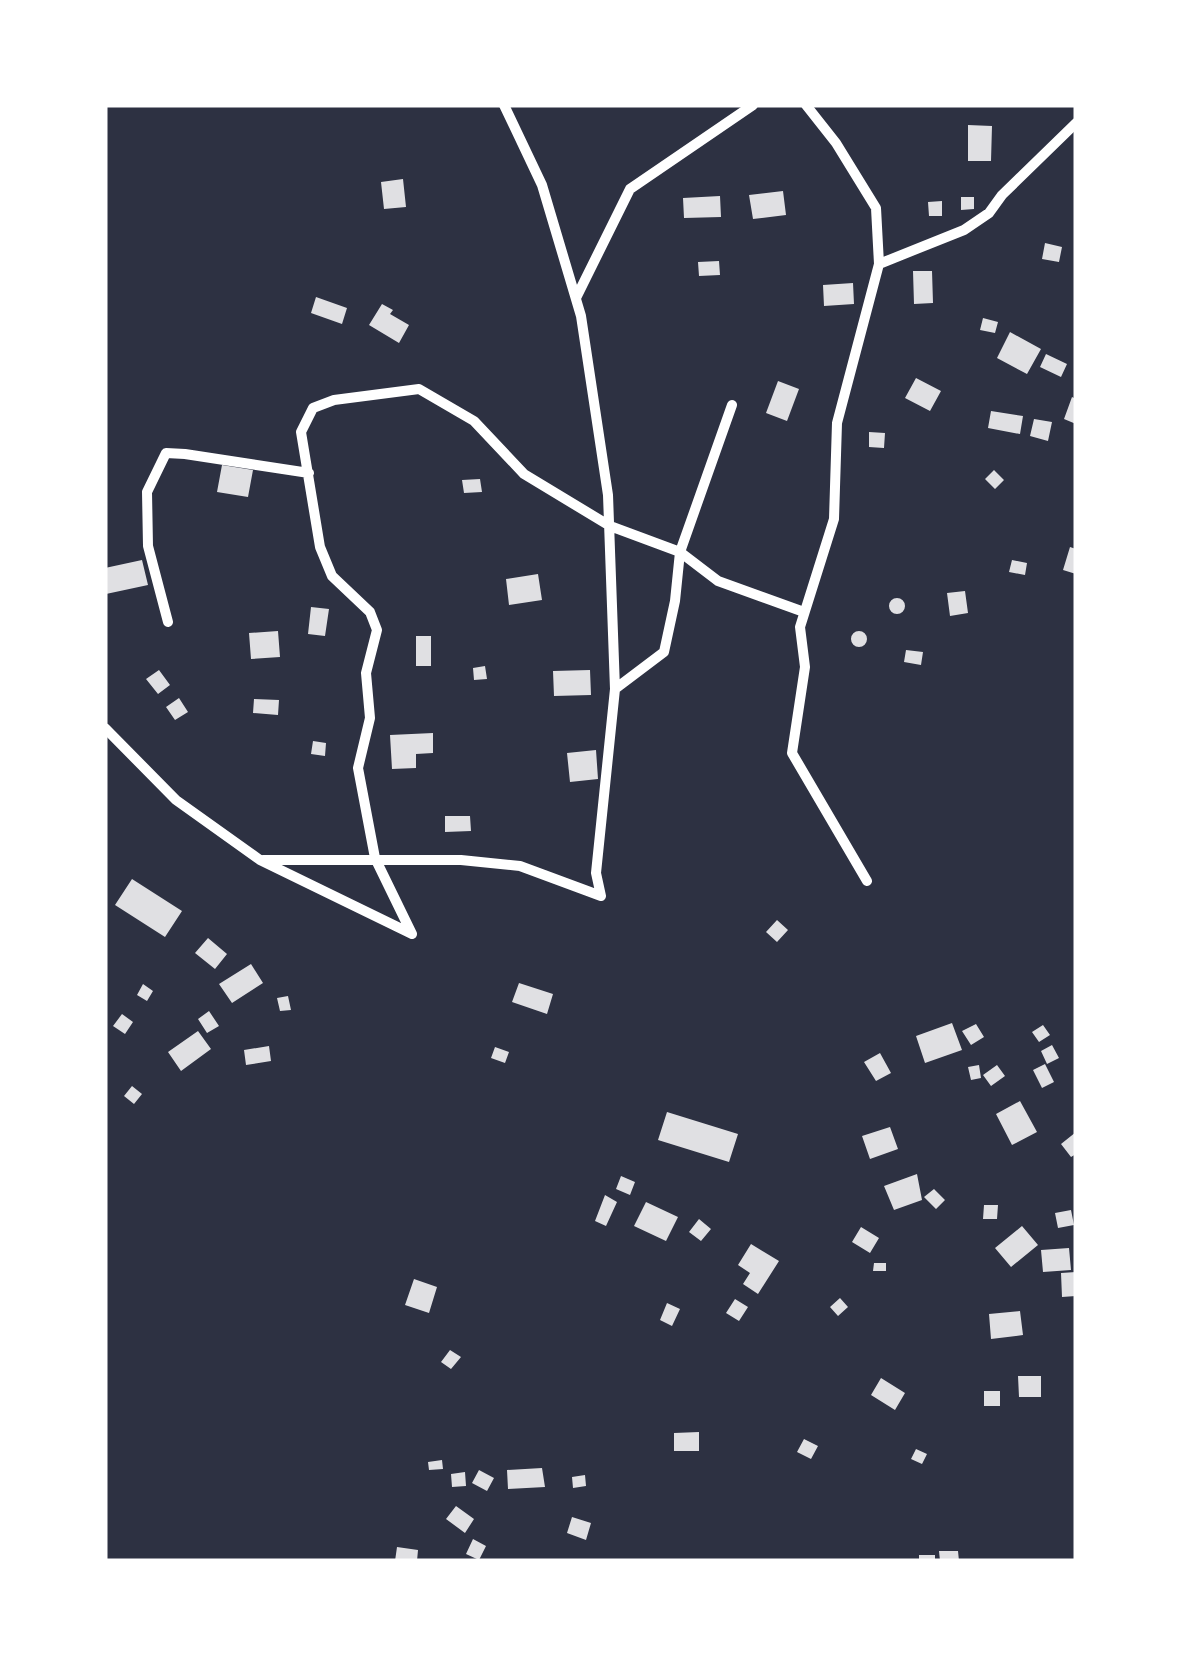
<svg xmlns="http://www.w3.org/2000/svg" width="1181" height="1666" font-family="'Source Sans 3',sans-serif">
  <style>
    .building { fill: #e0e0e3 }
    .lines { fill: none; stroke-linecap: round; stroke-linejoin: round }
    .minor { stroke: #fff; stroke-width: 10 }
  </style>
  <rect width="100%" height="100%" fill="#2d3142"/>
  <path class="building" d="M968 125 992 126 991 161H968Z
    M403 179 406 207 384 209 381 182Z
    M783 191 786 215 753 219 749 195Z
    M720 196 721 217 684 218 683 198Z
    M961 197H974V209L961 210Z
    M942 201V216H929L928 202Z
    M1045 243 1062 247 1059 262 1042 259Z
    M719 261 720 275 699 276 698 262Z
    M913 271H932L933 303 914 304Z
    M853 283 854 304 824 306 823 285Z
    M316 297 347 308 342 324 311 313Z
    M382 304 393 310 390 314 409 325 399 343 369 325Z
    M983 318 998 322 995 333 980 330Z
    M1010 332 1041 349 1027 374 997 358Z
    M1046 354 1067 364 1061 377 1040 367Z
    M916 378 941 391 930 411 905 398Z
    M778 381 799 389 787 421 766 413Z
    M1072 397 1076 399V424L1064 419Z
    M991 411 1023 416 1020 434 988 428Z
    M1034 419 1052 422 1048 441 1030 436Z
    M869 432 885 433 884 448 869 447Z
    M222 465 253 470 248 497 217 492Z
    M994 470 1004 480 995 489 985 479Z
    M480 479 482 492 464 493 462 480Z
    M1070 547 1076 549V574L1063 570Z
    M142 560 148 585 106 594 105 568Z
    M1012 560 1027 563 1025 575 1009 572Z
    M538 574 542 600 509 605 506 579Z
    M965 591 968 613 950 616 947 593Z
    M889 606a8 8 0 1 1 16 0a8 8 0 1 1-16 0Z
    M311 607 329 609 325 636 308 634Z
    M278 631 280 657 251 659 249 633Z
    M851 639a8 8 0 1 1 16 0a8 8 0 1 1-16 0Z
    M416 636H431V666H416Z
    M906 650 923 652 921 665 904 662Z
    M485 666 487 679 474 680 473 668Z
    M159 670 170 685 158 694 146 679Z
    M590 670 591 695 554 696 553 671Z
    M179 698 188 712 175 720 166 707Z
    M254 699 279 700 278 715 253 713Z
    M433 733V753L416 754V768L392 769 390 735Z
    M313 741 326 743 325 756 311 754Z
    M596 750 598 779 570 782 567 753Z
    M445 816H470L471 831 445 832Z
    M132 879 182 911 165 937 115 905Z
    M777 920 788 930 777 942 766 932Z
    M208 938 227 954 215 969 195 953Z
    M251 964 263 983 232 1003 219 984Z
    M519 983 553 994 547 1014 512 1002Z
    M143 984 153 991 147 1001 137 995Z
    M288 996 291 1010 280 1011 277 998Z
    M209 1011 219 1026 207 1033 198 1019Z
    M122 1014 133 1022 125 1034 113 1026Z
    M952 1023 962 1050 925 1063 916 1036Z
    M976 1024 984 1037 971 1045 962 1031Z
    M1043 1025 1050 1035 1039 1042 1032 1032Z
    M198 1031 211 1049 181 1071 168 1052Z
    M1052 1045 1059 1058 1047 1064 1041 1051Z
    M269 1046 271 1061 246 1065 244 1050Z
    M495 1047 509 1052 505 1063 491 1058Z
    M880 1053 891 1073 876 1081 864 1062Z
    M1045 1064 1054 1082 1042 1088 1033 1070Z
    M979 1065 981 1078 971 1080 968 1067Z
    M997 1065 1005 1076 991 1086 983 1075Z
    M132 1086 142 1094 134 1104 124 1096Z
    M1020 1101 1037 1132 1012 1145 996 1114Z
    M667 1112 738 1134 729 1162 658 1140Z
    M890 1127 898 1149 870 1159 862 1136Z
    M1076 1132V1154L1071 1157 1061 1144Z
    M917 1174 922 1200 894 1210 884 1186Z
    M621 1176 635 1182 630 1195 616 1189Z
    M934 1189 945 1200 936 1209 924 1197Z
    M605 1195 617 1202 606 1226 595 1221Z
    M646 1202 678 1217 666 1241 634 1226Z
    M984 1205H998L997 1219H983Z
    M1071 1210 1074 1225 1058 1228 1055 1213Z
    M699 1219 711 1229 701 1241 689 1232Z
    M1022 1226 1038 1245 1011 1267 995 1248Z
    M861 1227 879 1238 870 1253 852 1242Z
    M751 1244 779 1261 758 1294 743 1284 750 1273 738 1265Z
    M1069 1248 1071 1270 1043 1272 1041 1250Z
    M874 1263H886V1271H873Z
    M1076 1272V1296L1062 1297 1061 1273Z
    M414 1279 437 1287 429 1313 405 1305Z
    M840 1298 848 1307 838 1316 830 1307Z
    M735 1299 748 1307 739 1321 726 1313Z
    M667 1303 680 1309 672 1326 660 1320Z
    M1020 1311 1023 1335 991 1339 989 1314Z
    M450 1350 461 1357 451 1369 441 1362Z
    M1018 1376H1041V1397H1019Z
    M881 1378 905 1393 895 1410 871 1395Z
    M984 1391H1000V1406H984Z
    M699 1432V1451H674V1433Z
    M804 1439 818 1446 811 1459 797 1452Z
    M916 1449 927 1454 922 1464 911 1459Z
    M442 1460 443 1469 429 1470 428 1462Z
    M542 1468 545 1487 508 1489 507 1470Z
    M479 1470 494 1478 487 1491 472 1483Z
    M465 1472 466 1486 452 1487 451 1474Z
    M585 1475 586 1486 573 1488 572 1477Z
    M456 1506 474 1519 465 1533 446 1519Z
    M572 1517 591 1523 586 1540 567 1533Z
    M473 1539 486 1546 479 1560 466 1554Z
    M397 1547 418 1550 417 1561H395Z
    M939 1551H958L959 1561H940Z
    M919 1555H935V1561H919Z"/>
  <g class="lines">
    <path class="minor" d="M504 105 542 185 581 316 608 495 615 689 596 873 601 896
      M806 105 836 143 876 208 879 264 837 423 834 519 800 627 805 667 792 753 867 881
      M879 264 964 230 989 213 1002 195 1076 123
      M576 298 630 189 753 105
      M732 405 680 552 718 581 804 612
      M168 622 148 546 147 492 166 453 185 454 309 473
      M105 728 176 800 260 860 412 934
      M263 860H461L520 866 601 896
      M412 934 375 858 358 768 370 718 366 673 377 630 370 612 332 576 320 547 301 432 313 408 334 400 419 389 474 421 524 474 610 526 680 552 675 601 664 652 615 689"/>
  </g>
  <rect width="1181" height="1666" fill="none" stroke="#ffffff" stroke-width="215"/>
</svg>
